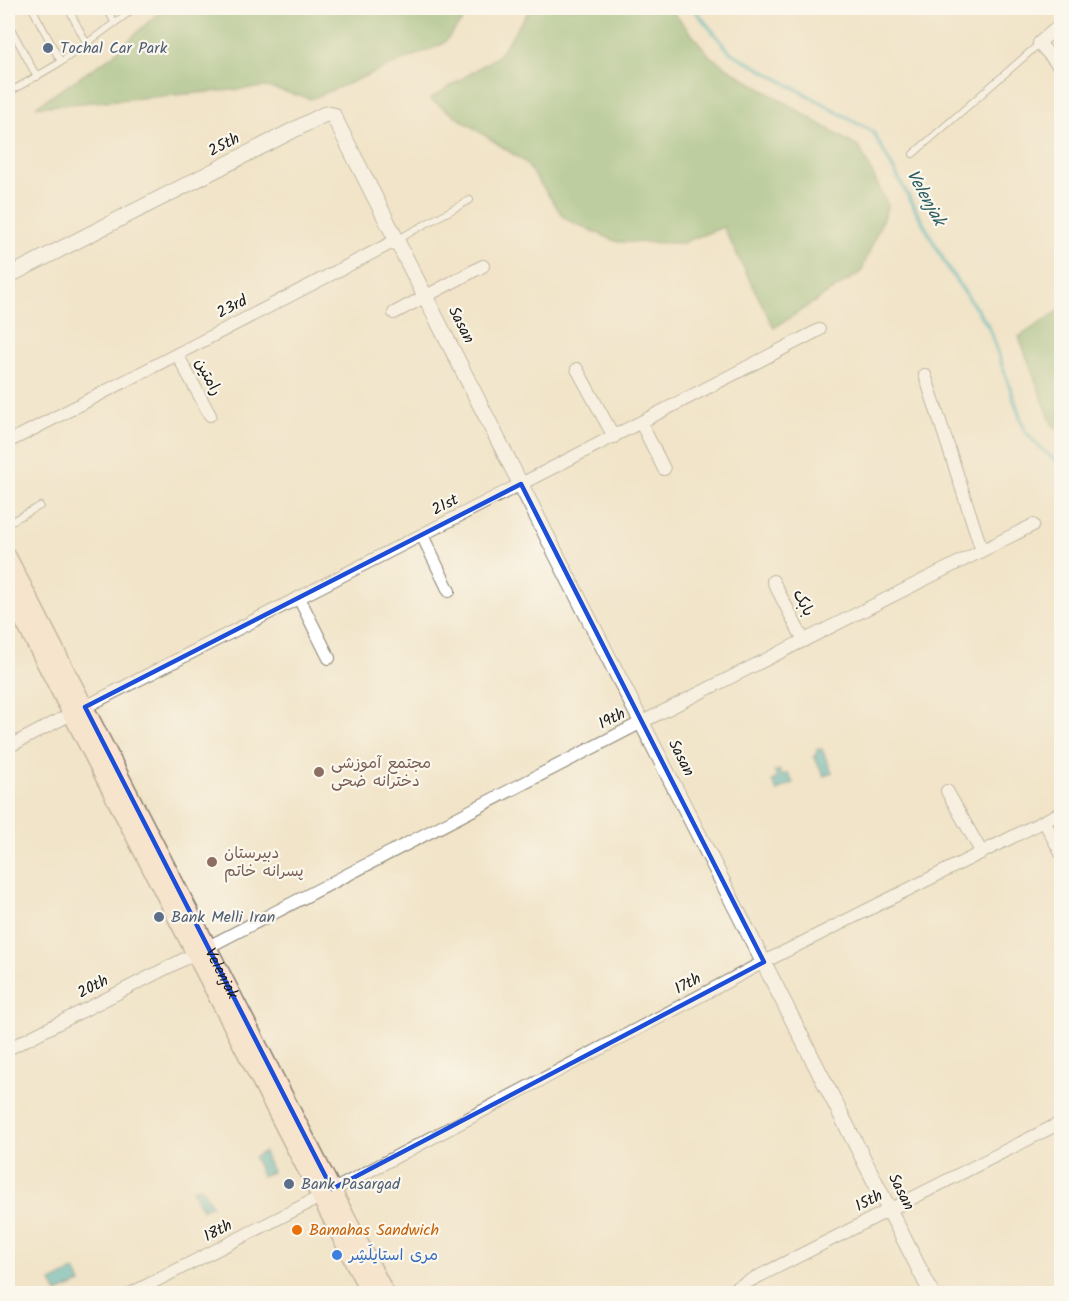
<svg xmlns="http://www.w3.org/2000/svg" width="1069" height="1301" font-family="Kalam,'Playpen Sans Arabic',sans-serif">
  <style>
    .forest { fill: #80b26d; stroke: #4e6744; stroke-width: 1.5 }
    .water { fill: #3eafb7; stroke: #2d666a; stroke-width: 1.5 }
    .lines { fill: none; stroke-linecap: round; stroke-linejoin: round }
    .stream { stroke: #3eafb7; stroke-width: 4 }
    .service-casing { stroke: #868072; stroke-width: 8 }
    .minor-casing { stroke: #868072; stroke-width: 14 }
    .tertiary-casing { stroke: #868072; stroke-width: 17 }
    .secondary-casing { stroke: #868072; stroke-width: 19 }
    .service { stroke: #fff; stroke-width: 6 }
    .minor { stroke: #fff; stroke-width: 12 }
    .tertiary { stroke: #fff; stroke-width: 15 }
    .secondary { stroke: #fde4d1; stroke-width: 16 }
    .marked { fill: none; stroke: #1d4ed8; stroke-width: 4.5; stroke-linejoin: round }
    .service-dot { fill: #5c6f8a; stroke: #fbf7ec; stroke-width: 2 }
    .education-dot { fill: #8d6e63; stroke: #fbf7ec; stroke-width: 2 }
    .food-dot { fill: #e8710a; stroke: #fbf7ec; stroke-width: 2 }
    .shop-dot { fill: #3f7fe0; stroke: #fbf7ec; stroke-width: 2 }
    .labels { text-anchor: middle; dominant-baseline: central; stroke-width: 4.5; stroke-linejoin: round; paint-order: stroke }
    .service-label { font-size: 16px; fill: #4e5e75; stroke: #fbf7ec; text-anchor: start }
    .street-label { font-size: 16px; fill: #1c1c1c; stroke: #fbf7ec }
    .education-label { font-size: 16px; fill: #785e54; stroke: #fbf7ec; text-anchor: start }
    .food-label { font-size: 16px; fill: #c56008; stroke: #fbf7ec; text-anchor: start }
    .shop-label { font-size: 16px; fill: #366cbe; stroke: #fbf7ec; text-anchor: start }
    .water-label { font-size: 18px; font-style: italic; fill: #2b5e62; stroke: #fbf7ec }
  </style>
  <rect width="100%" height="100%" fill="#fbf7ec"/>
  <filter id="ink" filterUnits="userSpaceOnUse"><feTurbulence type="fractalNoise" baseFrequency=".0167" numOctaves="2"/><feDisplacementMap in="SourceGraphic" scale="12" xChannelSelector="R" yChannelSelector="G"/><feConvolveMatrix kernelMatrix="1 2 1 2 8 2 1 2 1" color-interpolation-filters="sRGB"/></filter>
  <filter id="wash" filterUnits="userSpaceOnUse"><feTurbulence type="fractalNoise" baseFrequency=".008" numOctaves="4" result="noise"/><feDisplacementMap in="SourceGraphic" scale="24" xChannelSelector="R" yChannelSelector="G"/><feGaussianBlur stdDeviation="1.35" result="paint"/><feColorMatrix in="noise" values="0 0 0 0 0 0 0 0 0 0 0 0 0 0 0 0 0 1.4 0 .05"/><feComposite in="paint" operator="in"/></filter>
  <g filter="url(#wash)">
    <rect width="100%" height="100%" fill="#f1e4c8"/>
    <path class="forest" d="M163 8H473L443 44 311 99 267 87 35 107 112 56Z
      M531 8H672L674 13 710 56 734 72 860 148 888 206 861 272 774 328 723 227 682 243 618 242 565 219 525 162 430 99 498 56Z
      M1061 309V432L1052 424 1019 337Z"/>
    <path class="water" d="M817 749H822L832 773 824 776 814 756 816 755Z
      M779 770 782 775 788 773 793 783 777 791 772 781 777 778 774 772Z
      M264 1152 272 1172 262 1176 254 1157Z
      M199 1186 202 1187 212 1205 202 1210 192 1190Z
      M75 1270 81 1283 57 1293 51 1282Z"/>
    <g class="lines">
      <path class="stream" d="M693 8 730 52 873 132 949 270 989 327 1025 431 1037 445 1062 466"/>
    </g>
  </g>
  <g filter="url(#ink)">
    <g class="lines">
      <g class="service-casing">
        <path id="service" d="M32 8 61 62
          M68 8 87 44
          M106 8 115 23
          M8 23 37 77
          M8 93 61 62 135 8
          M913 154 1039 44
          M398 239 470 200
          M8 523 40 506"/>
      </g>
      <g class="minor-casing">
        <path id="minor" d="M1062 23 1039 43 1062 69
          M394 313 483 266
          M177 354 210 415
          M577 369 614 437
          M925 375 982 551
          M641 423 664 469
          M8 442 397 240
          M422 535 449 591
          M773 581 804 641
          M299 598 329 658
          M85 707 521 484 819 330
          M8 747 71 714
          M947 791 982 853
          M1044 821 1062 855
          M208 947 642 722 1033 525
          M8 1049 194 954
          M130 1294 320 1197 764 962 1062 812
          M724 1294 1062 1122"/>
      </g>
      <g class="tertiary-casing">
        <path id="tertiary" d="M8 276 325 114 333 115 932 1294"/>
      </g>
      <g class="secondary-casing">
        <g id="secondary">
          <path id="s1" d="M8 557 386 1294"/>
          <path d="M8 591 370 1294"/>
        </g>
      </g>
      <use href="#service" class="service"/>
      <use href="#minor" class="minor"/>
      <use href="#tertiary" class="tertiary"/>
      <use href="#secondary" class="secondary"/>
    </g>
  </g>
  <path d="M0 0H1069V1301H0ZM521 484 764 962 332 1189 85 707Z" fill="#f1e4c8" fill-opacity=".55" fill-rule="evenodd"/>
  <path class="marked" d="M521 484 764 962 332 1189 85 707Z"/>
  <g class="service-dot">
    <circle cx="48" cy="48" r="6"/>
    <circle cx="159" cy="917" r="6"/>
    <circle cx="289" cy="1184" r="6"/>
  </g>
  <g class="education-dot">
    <circle cx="319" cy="772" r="6"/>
    <circle cx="212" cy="862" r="6"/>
  </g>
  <circle class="food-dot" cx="297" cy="1230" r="6"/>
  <circle class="shop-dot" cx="337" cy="1255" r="6"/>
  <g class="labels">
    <g class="service-label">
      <text x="60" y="48">Tochal Car Park</text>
      <text x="171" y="917">Bank Melli Iran</text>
      <text x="301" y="1184">Bank Pasargad</text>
    </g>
    <g class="street-label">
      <text transform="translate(224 145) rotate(-27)">25th</text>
      <text transform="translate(232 307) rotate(-27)">23rd</text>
      <text transform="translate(461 325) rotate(63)">Sasan</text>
      <text transform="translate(208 377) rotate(62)">رامتین</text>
      <text transform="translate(445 505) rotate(-27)">21st</text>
      <text transform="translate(803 603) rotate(63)">بابک</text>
      <text transform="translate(612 719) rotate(-27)">19th</text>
      <text transform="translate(681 758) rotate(63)">Sasan</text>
      <text stroke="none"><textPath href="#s1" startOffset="468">Velenjak</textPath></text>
      <text transform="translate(688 984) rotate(-28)">17th</text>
      <text transform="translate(93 987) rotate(-27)">20th</text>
      <text transform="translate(901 1192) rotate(63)">Sasan</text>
      <text transform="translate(869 1201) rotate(-27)">15th</text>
      <text transform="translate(218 1231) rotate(-27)">18th</text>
    </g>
    <g class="education-label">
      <text x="331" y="763">مجتمع آموزشی<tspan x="331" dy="18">دخترانه ضحی</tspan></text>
      <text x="224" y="853">دبیرستان<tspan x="224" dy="18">پسرانه خاتم</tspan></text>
    </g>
    <g class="food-label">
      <text x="309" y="1230">Bamahas Sandwich</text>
    </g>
    <g class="shop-label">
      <text x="349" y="1255">مری استایلَشِر</text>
    </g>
    <g class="water-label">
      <text transform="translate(925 198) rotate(61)">Velenjak</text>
    </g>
  </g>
  <rect width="1069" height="1301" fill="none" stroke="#fbf7ec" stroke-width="30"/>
</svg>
